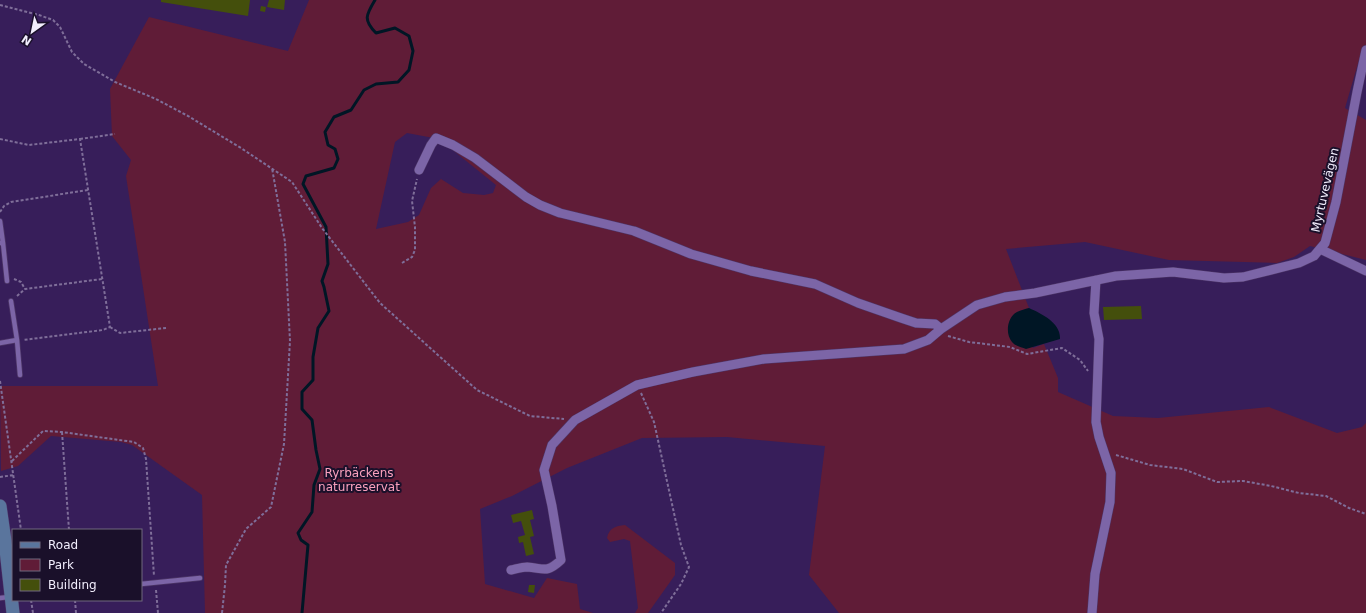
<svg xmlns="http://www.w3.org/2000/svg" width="1366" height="613" font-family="'DejaVu Sans',sans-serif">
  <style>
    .green { fill: #601c37; fill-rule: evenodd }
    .water { fill: #001625 }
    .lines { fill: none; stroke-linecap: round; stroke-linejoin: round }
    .stream { stroke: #001625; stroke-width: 3 }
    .building { fill: #444f0c }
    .lane-casing { stroke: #4d3667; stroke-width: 6 }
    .street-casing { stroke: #4d3667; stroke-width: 10 }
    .secondary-casing { stroke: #4d3667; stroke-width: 14 }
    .path { stroke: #7f6e99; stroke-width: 2; stroke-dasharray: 3 2; stroke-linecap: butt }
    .lane { stroke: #7c65a7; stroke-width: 4.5 }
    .street { stroke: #7c65a7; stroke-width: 9 }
    .secondary { stroke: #5a759d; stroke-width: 13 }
    .labels { text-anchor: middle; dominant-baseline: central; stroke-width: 4; stroke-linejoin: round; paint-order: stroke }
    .street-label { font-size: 12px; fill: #f1edfc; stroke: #1a102a }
    .park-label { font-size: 12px; fill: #faa0bd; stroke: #1a102a }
  </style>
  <rect width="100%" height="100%" fill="#371e5a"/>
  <path class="green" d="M309 0H1366V60H1359L1345 108 1366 120V260L1310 246 1294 257 1277 263 1169 260 1085 242 1006 249 1029 308 1017 312 1033 348 1044 344 1058 378V392L1113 416 1158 418 1269 407 1337 433 1362 427 1366 423V613H839L809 575 825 446 727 437 642 438 567 468 512 496 480 509 485 584 534 598 547 578 577 584 580 609 593 613H205L202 495 132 445 121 442 51 436 18 466 1 471 0 386H158L126 176 131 160 112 136 110 89 149 17 288 51ZM407 133 439 139 496 185 493 193 484 195 463 193 441 179 431 188 419 215 408 222 376 229 395 142Z
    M625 525 675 563V575L648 613H635L638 608 630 541 624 539 610 542 607 538C609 528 615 526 625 525Z"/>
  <path class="water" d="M1029 308C1042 314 1061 323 1060 339L1026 349C1021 347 1015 346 1012 342 1005 334 1007 317 1017 312 1021 310 1025 309 1029 308Z"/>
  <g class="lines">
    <path class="stream" d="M302 613 308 545 301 540 298 533 312 512 314 485 320 469 316 450 312 420 302 409V392L313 380V357L318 328 329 311 324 287 322 281 328 264 326 227 303 184 306 176 334 168 338 159 335 149 328 145 325 132 334 117 351 110 364 90 376 84 398 82 409 70 413 51 409 36 395 28 376 33C363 20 366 15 375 0"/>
  </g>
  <path class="building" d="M161 0H250L248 16 161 2Z
    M269 0H285L284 10 267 7Z
    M261 6 266 7 265 12 260 11Z
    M1141 306 1142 319 1104 320 1103 307Z
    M532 510 534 519 530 520 534 536 530 537 534 554 526 556 523 542 519 543 518 537 525 535 521 521 513 523 511 515Z
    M529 585H535L534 593 528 592Z"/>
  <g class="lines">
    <g class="lane-casing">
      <path id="lane" d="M0 221 3 243
        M0 243H3L7 281
        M17 340 20 375
        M0 343 17 340 11 301
        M141 584 200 578
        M0 598 9 597"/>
    </g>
    <g class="street-casing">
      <path id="street" d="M419 170 431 145 436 138 453 145 475 158 526 197 540 205 560 213 634 231 691 254 751 271 815 284 858 303 901 318 916 323 935 324 941 329
        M1320 249 1366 271
        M511 570C516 569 522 567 527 567 544 568 546 574 561 560L552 506 544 470 552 445 575 420 637 385 693 372 764 359 904 349 928 340 941 329 977 305 1005 297 1035 293 1116 276 1173 272 1224 278 1243 277 1299 263 1314 256 1325 243 1336 202 1357 92 1366 50
        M1092 613 1095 574 1110 502 1111 473 1099 437 1096 422 1099 339 1094 313 1096 280"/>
    </g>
    <g class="secondary-casing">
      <path id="secondary" d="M0 506 5 541 13 613"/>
    </g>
    <path class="path" d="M0 5 39 15 53 20 60 27 72 52 84 64 115 82 156 99 188 116 241 148 292 182 322 228 380 303 477 390 530 416 564 419
      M0 139 29 145 80 139 110 327 103 330 23 340
      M80 139 115 134
      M0 212 4 206 11 202 88 190
      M402 263 412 257 415 250V227L412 201 417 179
      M14 279 21 282 25 289
      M17 296 25 289 102 279
      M110 327 120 333 166 328
      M948 336 969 342 1010 347 1027 354 1062 348 1080 360 1088 371
      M0 381 21 530
      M641 393 654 422 681 545 689 567 681 584 661 613
      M62 432 69 530
      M1116 455 1150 465 1183 469 1217 482 1243 481 1271 486 1299 493 1326 496 1349 508 1366 514
      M12 461 43 431 62 432 134 442 143 448 146 459 154 576
      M0 477 14 475
      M156 590 158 613
      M31 600 33 613
      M75 600 76 613
      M222 613 225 585 226 565 246 529 271 507 284 444 290 341 285 242 272 168"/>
    <use href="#lane" class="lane"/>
    <use href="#street" class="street"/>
    <use href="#secondary" class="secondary"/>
  </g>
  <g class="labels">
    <g class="street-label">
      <text transform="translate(1325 190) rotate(-77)">Myrtuvevägen</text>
    </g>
    <g class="park-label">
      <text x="359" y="473">Ryrbäckens<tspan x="359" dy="14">naturreservat</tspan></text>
    </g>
  </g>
  <rect x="12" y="529" width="130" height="72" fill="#1a102a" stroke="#70687e"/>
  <rect x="20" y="542" width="20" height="6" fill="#5a759d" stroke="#70687e"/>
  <text x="48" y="549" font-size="12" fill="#f1edfc">Road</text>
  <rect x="20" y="559" width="20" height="12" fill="#601c37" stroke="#70687e"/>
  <text x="48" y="569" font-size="12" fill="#f1edfc">Park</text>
  <rect x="20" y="579" width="20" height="12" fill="#444f0c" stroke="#70687e"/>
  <text x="48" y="589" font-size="12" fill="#f1edfc">Building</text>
  <g transform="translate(32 32) rotate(213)" stroke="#1a102a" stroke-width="3" paint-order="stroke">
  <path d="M0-3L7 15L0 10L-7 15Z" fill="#f1edfc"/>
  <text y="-6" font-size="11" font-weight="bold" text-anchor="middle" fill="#f1edfc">N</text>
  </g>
</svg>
